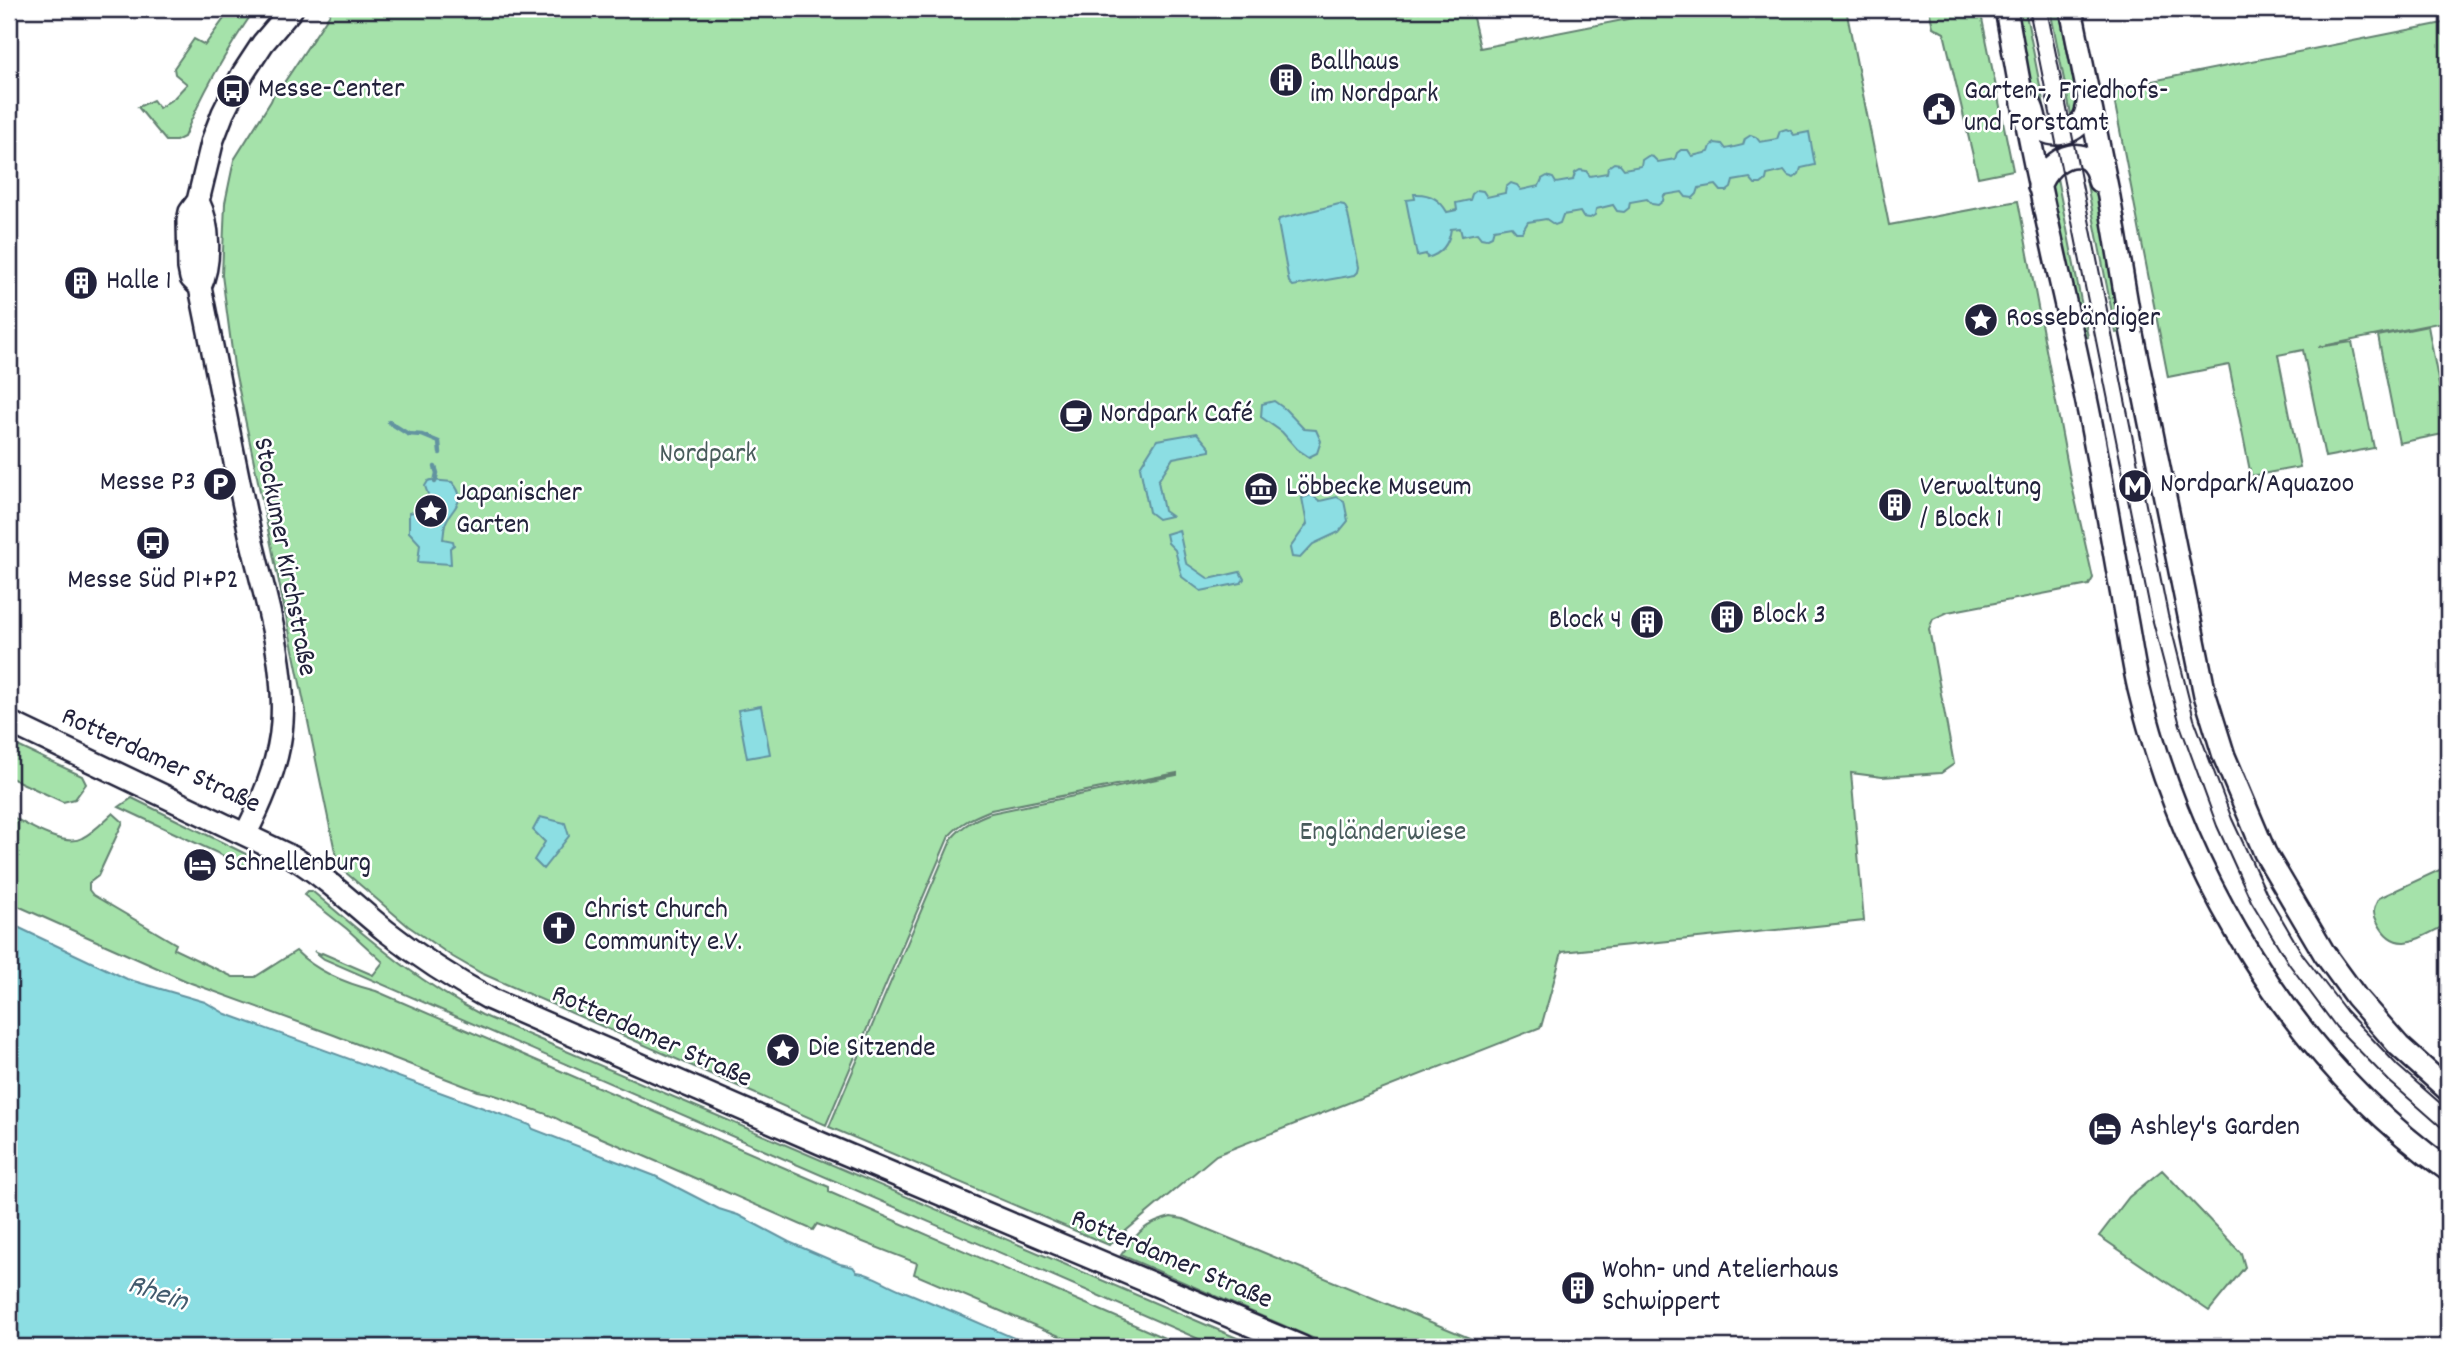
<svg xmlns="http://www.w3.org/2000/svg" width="2457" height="1356" font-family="Dekko,sans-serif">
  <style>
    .green { fill: #a5e2aa; stroke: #648272; stroke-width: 2 }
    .water { fill: #8cdee3; stroke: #6293a0; stroke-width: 2 }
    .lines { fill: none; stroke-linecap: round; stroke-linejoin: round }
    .stream { stroke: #6293a0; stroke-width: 4.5 }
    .tertiary-casing { stroke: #22223b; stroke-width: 26 }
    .tertiary { stroke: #fff; stroke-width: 21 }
    .tram { stroke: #22223b; stroke-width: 2 }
    .labels { text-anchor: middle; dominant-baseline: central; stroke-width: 5; stroke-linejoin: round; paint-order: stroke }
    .poi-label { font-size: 28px; fill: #22223b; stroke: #fff; text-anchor: start }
    .park-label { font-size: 28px; fill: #495c5c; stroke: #fff }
    .street-label { font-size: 28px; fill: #22223b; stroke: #fff }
    .water-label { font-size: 30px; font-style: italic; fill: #425a6d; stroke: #fff }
  </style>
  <rect width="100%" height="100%" fill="#fff"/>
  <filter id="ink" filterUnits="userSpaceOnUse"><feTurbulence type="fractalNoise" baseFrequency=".0143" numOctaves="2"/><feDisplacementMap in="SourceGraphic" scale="14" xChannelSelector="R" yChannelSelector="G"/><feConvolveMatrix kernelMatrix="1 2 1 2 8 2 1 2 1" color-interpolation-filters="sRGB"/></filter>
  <g filter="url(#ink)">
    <path class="green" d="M231 9H255C227 50 203 91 184 137L176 141H166L138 107 153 100 159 108 174 98 187 84 175 74 174 68 194 39 205 45Z
      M333 9H1396L1398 15 1432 9H1471L1480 48 1679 9H1846L1889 225 2018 201 2070 477 2093 578 2089 585 1948 612 1933 619 1929 629 1954 764 1941 773 1882 777 1851 773 1864 921 1562 952 1541 1027 1216 1155 1109 1245 829 1127 952 838C963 825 975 819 991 813L1177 775V773L991 810C974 817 961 822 949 836L826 1125 481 973 453 957 408 926 338 866 234 366 222 275 225 203 234 160 271 101 275 91 279 90Z
      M1929 9H1980L2013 170 1978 177 1944 33 1933 27Z
      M2016 9H2025L2048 126 2037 115Z
      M2050 9H2059L2078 104 2072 120Z
      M2448 22V321L2318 347 2352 342 2374 448 2325 457 2303 350 2278 355 2300 467 2251 476 2229 365 2168 377 2112 89Z
      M2084 169 2093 177 2124 332 2116 333Z
      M2056 173 2088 337 2081 339 2051 185Z
      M2428 326 2448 433 2399 443 2378 336Z
      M9 742 82 776 86 784 75 799 63 802 9 777Z
      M132 798 252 857 247 867 119 807Z
      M113 813 123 822 98 876 89 883V890L93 895 176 944 174 949 233 977H255L296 951C316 971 348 984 376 991L829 1187V1192L1185 1347H1085L914 1274 917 1263 817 1224 813 1230C730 1194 647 1156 563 1122 552 1115 543 1113 532 1109 513 1102 498 1094 478 1091L334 1035 191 983 9 902V815C26 824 64 848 82 838 93 833 104 821 113 813Z
      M2448 866V924C2422 936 2396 958 2378 923 2372 913 2373 908 2379 898Z
      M308 891H312C368 938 416 981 482 1015L1258 1347H1217L324 959 314 951 321 954 322 953 373 975 383 962 347 929 304 895Z
      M2162 1170 2241 1253 2245 1267 2209 1311 2099 1236 2129 1197Z
      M1171 1217 1183 1219 1491 1347H1333L1121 1255C1138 1233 1143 1224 1171 1217Z"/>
    <path class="water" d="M1786 129 1791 131 1794 135 1809 132 1815 165 1801 168 1799 174 1794 178 1788 176 1784 171 1767 175 1766 180 1761 184H1755L1750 178 1733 181 1731 188 1727 191H1721L1716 185 1699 188 1697 194 1693 198 1686 197 1682 192 1664 195 1663 201 1658 205 1652 204 1647 199 1630 202 1629 208 1624 212 1617 211 1613 205 1596 209 1595 215 1590 218 1583 217 1580 212 1563 215 1560 223 1555 225 1546 219 1528 222 1522 232H1516L1511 226 1494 229 1492 236 1486 239 1481 238 1477 233 1462 236 1460 228 1451 229C1449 244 1442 254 1427 258L1426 254 1417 256 1406 200 1415 199 1414 194C1429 193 1440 199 1447 212L1457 210 1456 203 1470 200 1472 194 1477 190 1483 191 1487 197 1505 193 1506 187 1511 183 1517 185 1521 190 1539 186 1542 179 1547 176 1553 178 1556 183 1573 180 1575 173 1580 170 1586 171 1590 176 1607 173 1608 167 1614 163 1620 164 1624 169 1641 166 1642 160 1648 156 1653 157 1658 162 1675 159 1677 153 1681 150H1688L1692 156 1709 152 1711 146 1715 143 1722 144 1726 149 1743 145 1745 139 1751 135 1756 137 1760 142 1777 139 1780 131Z
      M1339 204 1344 205 1347 210 1359 267 1358 272 1355 275 1293 286 1289 282 1278 223 1279 219Z
      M1274 401 1285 409 1304 429 1316 430 1321 441 1317 453 1309 457 1297 449 1282 432 1261 417 1262 404Z
      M1197 433 1210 448V451L1173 458 1158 481 1164 511 1171 516 1158 519 1149 512 1140 467 1157 440Z
      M431 480 452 482C469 501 453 506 446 522 444 526 444 534 443 539L453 541 454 545 450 548 451 564 418 562 420 544 409 532V513L427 508 431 503 425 486 428 481Z
      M1311 495 1320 501 1337 497 1344 501 1348 521 1339 532 1313 544 1300 558 1292 557 1290 548 1307 524 1302 498Z
      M1179 530 1186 563 1209 579 1240 572 1244 579 1241 583 1201 591 1182 577 1175 550 1168 543 1166 534Z
      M761 706 770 754 747 758 738 710Z
      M540 817 565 823 569 836 543 869 534 860 545 842 533 830Z
      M9 923 127 979 205 1002 226 1014 530 1125 533 1129 655 1176 719 1209 738 1215 789 1242 840 1264 853 1267 857 1272C873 1274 885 1284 901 1290 946 1308 990 1328 1035 1347H9Z"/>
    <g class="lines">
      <path class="stream" d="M389 422 408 434 422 435 439 442 440 453
        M435 467 437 473 435 482"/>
      <g class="tertiary-casing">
        <path id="tertiary" d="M2006 9C2017 70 2027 131 2041 192 2057 269 2076 346 2091 423 2103 486 2114 550 2125 613 2130 638 2133 664 2139 689 2183 872 2292 1059 2448 1170
          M2071 9 2109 197 2132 334 2205 695 2224 756 2265 853 2324 953 2356 997 2399 1046 2448 1090
          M2031 106C2035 112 2034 122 2039 127 2051 140 2075 133 2083 119 2087 113 2088 104 2089 97
          M2039 187C2050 155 2091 139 2099 181
          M198 201C210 225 211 263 200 287
          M9 722 294 858C328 879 355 906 386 931 419 957 453 979 490 999L820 1143 1302 1347
          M246 833C263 800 280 760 282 722 286 659 264 595 250 534 232 452 217 369 200 287L191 278 189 268 188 221 190 212 198 201 213 139 223 113 242 75 263 43 292 9"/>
      </g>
      <use href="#tertiary" class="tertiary"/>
      <path class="tram" d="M2029 9 2152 618 2180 725 2217 826 2251 901 2289 964 2336 1027 2389 1081 2448 1133
        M2047 9 2168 615 2194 719 2232 819 2266 892 2303 955 2346 1011 2398 1066 2448 1110"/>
    </g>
  </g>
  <defs>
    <g id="building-disc" transform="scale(1.75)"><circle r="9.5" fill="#22223b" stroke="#fff"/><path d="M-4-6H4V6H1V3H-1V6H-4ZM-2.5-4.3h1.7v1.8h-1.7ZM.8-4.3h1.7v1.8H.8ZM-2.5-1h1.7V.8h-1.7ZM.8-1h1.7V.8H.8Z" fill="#fff"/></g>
    <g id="bus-disc" transform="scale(1.75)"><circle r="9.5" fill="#22223b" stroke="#fff"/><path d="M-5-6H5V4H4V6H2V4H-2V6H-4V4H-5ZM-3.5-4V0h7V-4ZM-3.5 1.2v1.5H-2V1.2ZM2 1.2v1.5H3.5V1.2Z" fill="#fff"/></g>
    <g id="civic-disc" transform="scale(1.75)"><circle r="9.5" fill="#22223b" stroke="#fff"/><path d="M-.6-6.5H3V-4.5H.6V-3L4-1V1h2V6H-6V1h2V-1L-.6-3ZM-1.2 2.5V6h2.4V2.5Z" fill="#fff"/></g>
    <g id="sight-disc" transform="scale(1.75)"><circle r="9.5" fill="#22223b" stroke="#fff"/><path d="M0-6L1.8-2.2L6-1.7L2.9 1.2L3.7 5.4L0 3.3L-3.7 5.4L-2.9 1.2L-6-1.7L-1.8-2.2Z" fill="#fff"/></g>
    <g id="cafe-disc" transform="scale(1.75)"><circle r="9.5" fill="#22223b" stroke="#fff"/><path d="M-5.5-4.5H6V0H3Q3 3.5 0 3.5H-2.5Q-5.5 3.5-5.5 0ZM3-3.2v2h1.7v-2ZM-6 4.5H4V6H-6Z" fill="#fff"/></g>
    <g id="parking-disc" transform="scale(1.75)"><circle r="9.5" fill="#22223b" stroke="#fff"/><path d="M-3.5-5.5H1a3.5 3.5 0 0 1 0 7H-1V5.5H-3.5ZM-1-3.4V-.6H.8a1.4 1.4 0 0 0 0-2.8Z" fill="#fff"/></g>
    <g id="metro-disc" transform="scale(1.75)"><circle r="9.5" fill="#22223b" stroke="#fff"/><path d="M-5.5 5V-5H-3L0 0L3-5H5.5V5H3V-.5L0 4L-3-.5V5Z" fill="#fff"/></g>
    <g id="museum-disc" transform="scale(1.75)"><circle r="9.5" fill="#22223b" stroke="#fff"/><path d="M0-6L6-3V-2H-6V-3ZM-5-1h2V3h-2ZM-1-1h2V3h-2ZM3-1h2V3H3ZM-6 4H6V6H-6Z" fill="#fff"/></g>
    <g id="hotel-disc" transform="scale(1.75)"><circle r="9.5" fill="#22223b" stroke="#fff"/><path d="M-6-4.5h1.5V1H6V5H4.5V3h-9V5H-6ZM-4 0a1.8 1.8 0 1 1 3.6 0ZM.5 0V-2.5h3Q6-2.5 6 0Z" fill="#fff"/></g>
    <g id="church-disc" transform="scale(1.75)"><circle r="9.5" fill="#22223b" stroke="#fff"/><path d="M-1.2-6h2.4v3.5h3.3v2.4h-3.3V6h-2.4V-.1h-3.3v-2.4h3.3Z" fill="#fff"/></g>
  </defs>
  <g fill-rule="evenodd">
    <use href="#building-disc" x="1286" y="80"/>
    <use href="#bus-disc" x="233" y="91"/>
    <use href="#civic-disc" x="1939" y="109"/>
    <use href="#building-disc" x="81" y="283"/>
    <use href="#sight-disc" x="1981" y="320"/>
    <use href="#cafe-disc" x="1076" y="416"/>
    <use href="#parking-disc" x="220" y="484"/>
    <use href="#metro-disc" x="2135" y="486"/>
    <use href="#museum-disc" x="1261" y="489"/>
    <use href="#building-disc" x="1895" y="505"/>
    <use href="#sight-disc" x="431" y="511"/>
    <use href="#bus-disc" x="153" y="543"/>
    <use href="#building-disc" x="1727" y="617"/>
    <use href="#building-disc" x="1647" y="622"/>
    <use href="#hotel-disc" x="200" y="865"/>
    <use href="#church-disc" x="559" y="928"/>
    <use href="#sight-disc" x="783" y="1050"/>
    <use href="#hotel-disc" x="2105" y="1129"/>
    <use href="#building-disc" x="1578" y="1288"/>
  </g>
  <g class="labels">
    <g class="poi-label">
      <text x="1310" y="64">Ballhaus<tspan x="1310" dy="32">im Nordpark</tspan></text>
      <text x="258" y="91">Messe-Center</text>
      <text x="1964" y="93">Garten-, Friedhofs-<tspan x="1964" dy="32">und Forstamt</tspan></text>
      <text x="106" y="283">Halle 1</text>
      <text x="2006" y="320">Rossebändiger</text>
      <text x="1100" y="416">Nordpark Café</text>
      <text x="196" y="484" text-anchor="end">Messe P3</text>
      <text x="2160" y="486">Nordpark/Aquazoo</text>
      <text x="1286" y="489">Löbbecke Museum</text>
      <text x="1920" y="489">Verwaltung<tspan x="1920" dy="32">/ Block 1</tspan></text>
      <text x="456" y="495">Japanischer<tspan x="456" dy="32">Garten</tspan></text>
      <text x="153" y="582" text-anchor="middle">Messe Süd P1+P2</text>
      <text x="1752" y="617">Block 3</text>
      <text x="1622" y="622" text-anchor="end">Block 4</text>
      <text x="224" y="865">Schnellenburg</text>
      <text x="584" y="912">Christ Church<tspan x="584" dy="32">Community e.V.</tspan></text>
      <text x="808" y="1050">Die Sitzende</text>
      <text x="2130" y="1129">Ashley's Garden</text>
      <text x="1602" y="1272">Wohn- und Atelierhaus<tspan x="1602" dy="32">Schwippert</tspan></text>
    </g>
    <g class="park-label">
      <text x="708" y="456">Nordpark</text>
      <text x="1383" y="834">Engländerwiese</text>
    </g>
    <g class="street-label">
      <text transform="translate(283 557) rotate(79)">Stockumer Kirchstraße</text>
      <text transform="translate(160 762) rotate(25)">Rotterdamer Straße</text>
      <text transform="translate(651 1038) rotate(24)">Rotterdamer Straße</text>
      <text transform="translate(1171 1261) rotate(23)">Rotterdamer Straße</text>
    </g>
    <g class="water-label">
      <text transform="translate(157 1295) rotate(19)">Rhein</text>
    </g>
  </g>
  <rect width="2457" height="1356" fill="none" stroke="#fff" stroke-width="35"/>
  <rect x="18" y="18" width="2422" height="1321" fill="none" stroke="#22223b" stroke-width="2.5" filter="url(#ink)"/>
</svg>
